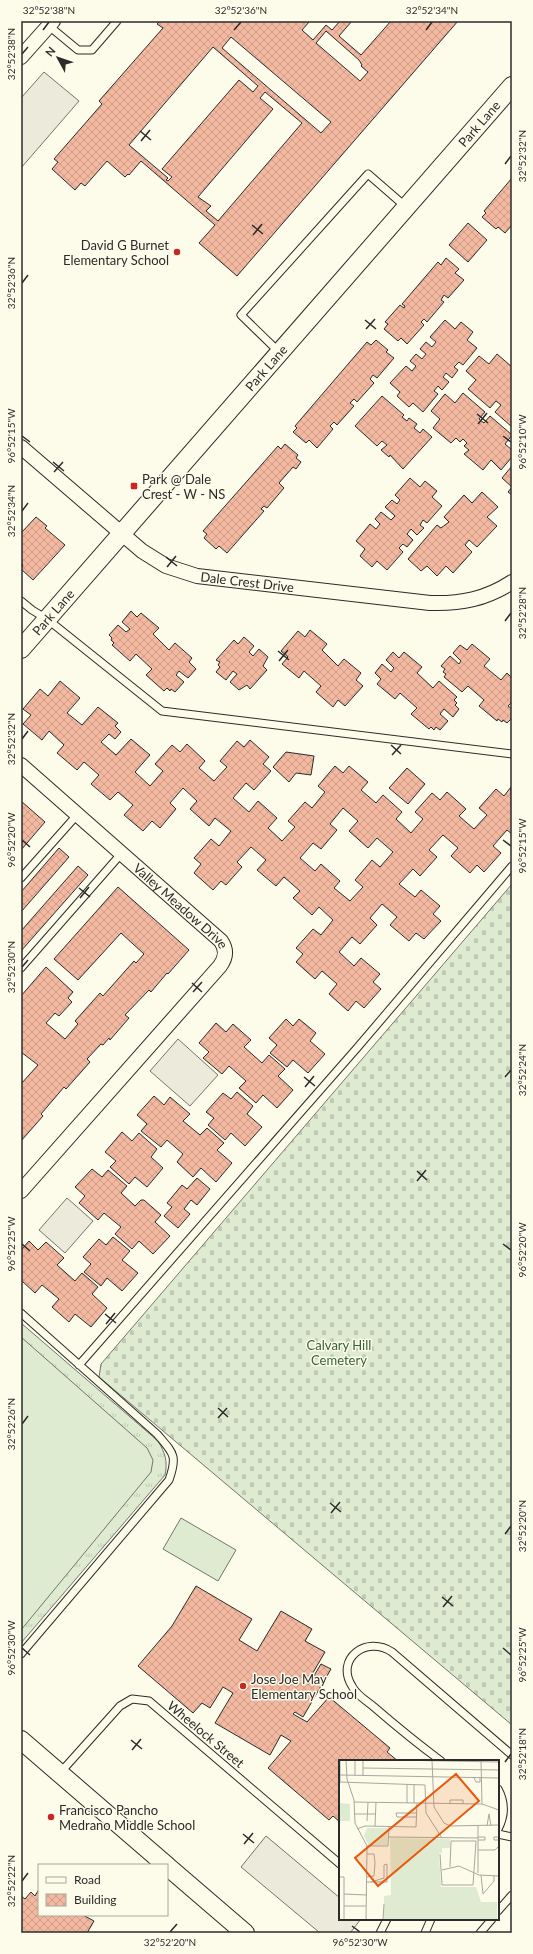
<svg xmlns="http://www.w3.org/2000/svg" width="533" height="1954" font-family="Lato,sans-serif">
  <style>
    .grass { fill: url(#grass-tufts); stroke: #74746e }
    .cemetery { fill: url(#cemetery-stones); stroke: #74746e }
    .pitch { fill: #deebd1; stroke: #74746e }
    .parking { fill: #eceadb; stroke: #74746e }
    .building { fill: url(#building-cross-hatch); stroke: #2b2b2b; fill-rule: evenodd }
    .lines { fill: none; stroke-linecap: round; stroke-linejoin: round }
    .service-casing { stroke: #2b2b2b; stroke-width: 9 }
    .minor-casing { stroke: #2b2b2b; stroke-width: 16 }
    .tertiary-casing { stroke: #2b2b2b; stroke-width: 20 }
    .service { stroke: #fdfbea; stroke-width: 7 }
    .minor { stroke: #fdfbea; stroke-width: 14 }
    .tertiary { stroke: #fdfbea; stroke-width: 18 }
    .ticks { fill: none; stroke: #2b2b2b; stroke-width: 1.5 }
    .poi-dot { fill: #c62828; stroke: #fdfbea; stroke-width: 1.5 }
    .labels { text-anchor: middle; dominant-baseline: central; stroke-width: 3; stroke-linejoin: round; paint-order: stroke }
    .street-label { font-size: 13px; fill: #2b2b2b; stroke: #fdfbea }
    .poi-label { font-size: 13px; fill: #2b2b2b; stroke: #fdfbea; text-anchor: start }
    .park-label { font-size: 13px; fill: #34623c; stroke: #fdfbea }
    .inset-road { fill: none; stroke: #a9a89e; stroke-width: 1 }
    .view { fill: #e8590c; fill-opacity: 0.15; stroke: #e8590c; stroke-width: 2 }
    .inset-edge { fill: none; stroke: #2b2b2b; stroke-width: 2 }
    .neatline { fill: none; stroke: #2b2b2b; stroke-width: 1.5 }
    .ticks-label { font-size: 10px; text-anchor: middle; fill: #2b2b2b }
  </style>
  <defs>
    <pattern id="grass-tufts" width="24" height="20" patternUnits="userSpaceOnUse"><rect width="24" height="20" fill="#deebd1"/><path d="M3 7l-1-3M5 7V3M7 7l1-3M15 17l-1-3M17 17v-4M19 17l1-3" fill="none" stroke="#bfcab4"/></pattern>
    <pattern id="cemetery-stones" width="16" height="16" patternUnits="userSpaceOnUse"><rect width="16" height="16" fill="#deebd1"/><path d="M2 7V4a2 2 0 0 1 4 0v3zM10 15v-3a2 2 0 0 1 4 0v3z" fill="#bfcab4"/></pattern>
    <pattern id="building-cross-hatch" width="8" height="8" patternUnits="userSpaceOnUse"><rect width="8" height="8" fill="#f2b8a0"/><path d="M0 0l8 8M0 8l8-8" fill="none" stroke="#d09e8a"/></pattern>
  </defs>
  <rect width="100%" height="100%" fill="#fdfbea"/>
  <path class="grass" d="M21 1323 158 1441C165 1453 168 1461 165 1475L21 1643Z"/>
  <path class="cemetery" d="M512 884V1725L99 1377 101 1364Z"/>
  <path class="pitch" d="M21 1337 147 1448 153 1460 151 1472 21 1630Z
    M181 1518 236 1550 218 1581 163 1549Z"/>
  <path class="parking" d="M44 72 79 101 21 168V98Z
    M178 1039 218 1075 190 1106 150 1071Z
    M67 1198 93 1221 65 1253 39 1230Z
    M266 1836 340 1898V1919H361L350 1933H320L241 1867Z"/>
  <path class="building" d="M160 21H310L302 30 313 40 326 25 332 30 340 21H352L339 36 361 55 391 21H458L237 276 199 243 215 225 141 161 129 175 128 174 125 177 107 161 85 186 81 183 75 190 52 169 58 162 54 159 102 104 99 101 163 28 157 24ZM326 31 359 60 362 65 361 66 368 72 360 81 316 43ZM231 37 331 122 321 133 222 48ZM213 47 258 86 253 92 239 80 162 169 172 177 168 181 166 180 168 178 129 145ZM265 92 302 123 218 221 206 211 211 206 198 197 273 109 260 98Z
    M512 178V225L505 233 498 227 496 229 482 217 486 213 484 211Z
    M468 223 487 240 468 262 449 245Z
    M446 258 459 269 455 273 464 280 448 298 444 295 441 300 444 302 427 322 424 319 421 322 424 325 407 344 401 338 398 341 384 329 388 324 385 322 400 305 404 308 405 306 402 304 438 262 441 265Z
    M445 320 455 329 461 322 473 332 467 340 477 348 463 365 459 362 454 367 458 370 452 378 446 373 443 377 449 382 442 390 438 386 434 391 438 394 423 412 413 403 409 407 397 396 400 392 390 383 406 366 412 371 416 366 410 361 416 354 422 359 426 354 420 349 426 342 432 347 436 342 430 337Z
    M376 340 388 350 386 352 394 358 377 378 373 375 370 379 374 383 357 402 354 399 350 403 354 406 337 425 334 422 330 426 333 429 317 448 309 440 306 443 293 432 297 428 295 426 367 342 371 345Z
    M497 354 512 367V427L495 412 501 405 496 401 490 408 468 389 476 380 466 371 479 356 489 364Z
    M463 393 485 412 479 419 484 423 490 416 512 435 505 444 512 450V457L501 470 491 460 483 470 464 454 469 450 464 446 467 443 463 439 460 442 456 438 451 443 433 428 440 419 431 411 445 394 455 403Z
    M382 396 404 415 402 417 407 421 409 418 417 424 414 428 420 433 423 429 432 437 403 469 390 455 389 457 381 450 387 445 382 441 377 446 355 426Z
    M285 444 298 455 296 458 301 462 296 469 293 467 279 483 284 488 267 508 264 506 261 509 264 511 227 553 219 546 216 549 204 538 207 534 203 531 278 446 281 449Z
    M512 466V495L508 492 512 487 502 478Z
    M410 478 420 487 425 481 437 491 432 497 442 506 427 523 423 520 420 525 424 528 417 535 411 529 407 534 413 540 407 547 403 544 399 548 403 552 387 570 377 561 372 567 360 556 365 549 356 541 370 524 376 529 380 524 375 519 381 512 391 520 395 516 385 507 392 500 397 504 400 500 395 495Z
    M482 492 498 507 487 517 497 526 477 547 469 540 465 545 472 552 453 573 446 566 437 576 427 566 421 571 408 559 437 525 441 528 449 522 444 517 464 495 472 503Z
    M36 517 47 526 45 528 65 545 33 580 21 569 23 565 21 563V533Z
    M131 611 137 617 141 613 159 628 153 634 169 650 175 643 192 658 189 662 196 669 188 678 179 671 176 675 184 682 175 692 171 689 170 691 167 688 164 691 146 675 152 669 136 654 130 661 112 645 114 643 111 640 112 638 109 635 118 625 126 632 130 629 122 622Z
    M310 630 327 644 322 650 338 666 344 659 361 673 356 680 363 686 345 706 338 700 333 707 316 692 321 686 304 671 299 678 282 664 288 657 281 651 298 631 305 637Z
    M244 637 254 646 249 652 253 656 259 649 268 657 263 666 267 670 250 689 247 685 239 690 230 682 237 674 233 671 226 680 216 672 220 667 218 665 220 662 216 660 234 640 238 644Z
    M472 644 490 659 484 666 501 680 507 673 512 678V702L508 706 512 709V718L507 723 503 720 502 722 498 719 497 721 479 706 484 700 468 686 462 692 444 677 446 674 443 672 445 669 441 666 450 656 459 664 461 661 453 653 460 645 467 650Z
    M393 652 399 658 404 652 422 667 417 673 433 688 439 681 457 697 454 700 457 703 455 705 459 709 453 717 444 709 440 714 448 721 440 730 436 727 434 730 431 727 429 729 411 714 417 708 400 693 395 699 377 684 381 679 375 673 382 664 391 672 394 668 386 660Z
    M60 681 80 698 67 713 82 725 98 707 118 723 115 726 121 732 115 739 109 734 101 742 116 755 131 739 150 755 135 772 150 786 163 771 155 764 172 745 180 752 187 744 205 761 199 768 214 781 227 767 220 761 237 741 244 747 250 740 269 757 263 764 271 771 254 790 246 783 233 798 249 812 258 801 277 818 268 828 282 841 295 827 288 821 305 802 312 808 325 792 318 786 335 766 343 773 349 766 368 782 361 790 376 803 383 795 402 812 396 819 411 833 423 819 415 812 432 793 440 800 447 792 466 809 459 816 474 829 487 815 479 808 496 789 504 796 511 787 512 834 507 830 493 846 501 853 484 872 477 865 470 873 451 856 458 848 443 835 429 850 437 857 420 876 413 869 399 884 415 897 421 890 440 906 433 914 441 921 424 939 416 933 409 941 390 925 397 917 382 904 370 918 377 925 360 944 352 937 339 952 354 966 361 958 380 974 373 982 381 989 364 1008 356 1001 348 1011 329 994 337 984 322 971 315 979 296 962 303 954 296 948 313 929 321 935 333 920 319 907 312 915 293 898 300 891 284 877 276 886 257 870 266 860 251 847 237 862 242 867 226 885 221 881 213 890 194 873 201 864 194 858 211 839 219 846 231 831 215 818 209 826 190 809 197 801 183 788 170 803 176 809 160 828 152 821 143 831 124 815 133 805 118 792 110 800 91 784 99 775 84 762 77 770 57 753 64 745 49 731 42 740 23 724 31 715 23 709 40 689 48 696ZM343 808 358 821 349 831 368 848 377 838 393 852 380 867 372 860 355 880 363 887 350 901 334 888 340 881 321 864 315 871 300 858 313 843 321 849 337 830 330 824Z
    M286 752 314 756 311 775 296 773 289 782 273 767Z
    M407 768 425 784 408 804 389 788Z
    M21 801 45 822 21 850Z
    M59 848 69 857 21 912V892Z
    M78 866 88 875 21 951V931Z
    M118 887 189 950 168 974 167 973 151 992 149 990 125 1015 129 1018 110 1040 109 1038 103 1045 101 1044 87 1059 90 1062 66 1089 64 1087 53 1100 41 1114 43 1116 21 1141V1084L38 1065 21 1052V996L46 967 73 992 68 998 72 1002 59 1016 55 1013 46 1023 65 1039 78 1024 75 1021 100 993 103 996 134 961 136 963 144 954 121 933 78 980 54 959Z
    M286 1019 293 1026 299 1019 316 1033 310 1041 325 1054 308 1073 293 1060 287 1067 270 1053 277 1045 269 1038Z
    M216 1023 226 1032 233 1024 251 1040 244 1047 262 1063 269 1055 285 1069 278 1076 293 1090 277 1108 263 1095 256 1103 239 1088 246 1081 229 1066 222 1074 203 1058 209 1052 199 1043Z
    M237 1092 253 1106 247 1114 262 1127 245 1146 231 1133 225 1140 208 1125 214 1118 206 1112 223 1093 231 1099Z
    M154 1096 164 1105 170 1097 190 1114 183 1121 200 1135 207 1128 224 1143 217 1150 232 1163 216 1182 201 1168 193 1177 177 1162 183 1154 167 1140 161 1147 141 1131 147 1124 137 1115Z
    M122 1132 132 1141 139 1133 157 1149 151 1157 163 1168 147 1187 135 1177 129 1184 110 1167 116 1161 105 1152Z
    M92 1169 102 1177 108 1170 127 1186 121 1193 135 1206 141 1200H144L161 1215 155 1222 170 1236 153 1254 139 1241 132 1249 115 1234 121 1227 104 1213 98 1220 79 1203 85 1196 75 1187Z
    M197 1178 210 1189 197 1205 191 1200 184 1209 190 1214 178 1228 164 1216 172 1207 167 1203 182 1185 187 1189Z
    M113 1237 130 1251 122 1260 138 1273 122 1291 107 1278 101 1286 84 1272 91 1264 83 1257 99 1239 106 1245Z
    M29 1241 38 1250 46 1242 64 1258 57 1265 75 1281 82 1273 98 1287 92 1294 107 1308 91 1327 75 1314 69 1322 52 1307 59 1299 42 1285 35 1293 21 1280V1250Z
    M196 1586 252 1619 239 1640 257 1651 281 1611 312 1629 305 1641 325 1652 307 1683 309 1684 321 1664 331 1669 303 1717 295 1712 293 1714 307 1722 329 1697 390 1748 387 1752 398 1761H340V1822L333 1816 329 1820 268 1768 291 1741 281 1735 270 1755 215 1723 233 1693 223 1687 210 1708 202 1703 193 1713 138 1666 172 1626Z
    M39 1889V1915H83L94 1921 87 1933H21V1896L25 1899 31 1892 35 1896Z"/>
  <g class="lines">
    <g class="service-casing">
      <path id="service" d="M49 26 78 50H92L117 21
        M279 352 241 315 368 174 406 207
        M21 601 32 610 47 619 162 711 512 754
        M21 878 77 815
        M21 968 121 854
        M21 1313 157 1434C173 1453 178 1455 169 1480L21 1654
        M79 1365 357 1048 512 866
        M441 1761C418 1744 396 1726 374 1707 367 1701 356 1695 352 1686 335 1659 366 1635 392 1652L512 1755
        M60 1773 120 1706 132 1699 149 1701 340 1864
        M498 1789C505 1802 505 1816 498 1829
        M498 1834 512 1837
        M498 1911 512 1895
        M380 1933 387 1919
        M425 1933 431 1919
        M480 1933 492 1919"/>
    </g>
    <g class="minor-casing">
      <g id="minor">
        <path d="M21 57 53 21"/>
        <path id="s1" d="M21 447 142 551 166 566 197 576 430 603C461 604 486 599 512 582"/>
        <path id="s2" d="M21 765 221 941C227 950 226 958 220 966L21 1191"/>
      </g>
    </g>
    <g class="tertiary-casing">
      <g id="tertiary">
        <path id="s3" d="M21 649 512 86"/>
        <path d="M21 1740 166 1865"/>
        <path d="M167 1866 245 1933"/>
      </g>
    </g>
    <use href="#service" class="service"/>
    <use href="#minor" class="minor"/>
    <use href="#tertiary" class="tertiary"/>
  </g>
  <path class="ticks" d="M43 30 49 22M234 30 241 22M426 30 432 22M22 54 28 47M140 131 151 140M141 141 150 130M505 164 511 156M252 225 263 234M253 235 262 224M22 283 28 275M365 320 376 329M366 329 375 319M477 414 488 423M478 424 487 413M22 436 30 442M503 436 511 442M53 462 64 471M54 472 63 462M22 511 28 503M166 557 177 566M167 567 176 556M505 621 511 613M278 651 289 660M279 661 288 650M22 739 28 731M391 745 401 754M392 755 401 745M22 840 30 847M503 840 511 846M79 888 90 897M80 898 89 887M22 967 28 960M192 983 202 992M193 992 202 982M304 1077 315 1086M505 1077 511 1070M305 1087 314 1076M417 1171 427 1180M417 1181 426 1170M22 1244 30 1251M503 1244 511 1250M105 1314 116 1323M106 1324 115 1313M218 1408 228 1417M218 1418 227 1408M22 1424 28 1416M330 1503 341 1512M331 1513 340 1502M505 1534 511 1526M442 1597 453 1606M443 1607 452 1596M22 1648 30 1655M503 1648 511 1655M131 1740 142 1749M132 1750 141 1739M505 1762 511 1754M243 1834 254 1843M244 1844 253 1833M22 1881 28 1873M352 1926 360 1932M170 1932 177 1924"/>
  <g class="poi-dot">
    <circle cx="177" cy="252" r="4"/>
    <rect x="130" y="482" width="8" height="8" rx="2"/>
    <circle cx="243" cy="1686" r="4"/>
    <circle cx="51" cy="1817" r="4"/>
  </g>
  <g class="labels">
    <g class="street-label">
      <text stroke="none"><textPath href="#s3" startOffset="697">Park Lane</textPath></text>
      <text stroke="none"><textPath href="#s3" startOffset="373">Park Lane</textPath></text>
      <text stroke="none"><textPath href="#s1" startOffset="271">Dale Crest Drive</textPath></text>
      <text stroke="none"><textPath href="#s3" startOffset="49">Park Lane</textPath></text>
      <text stroke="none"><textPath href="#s2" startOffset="213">Valley Meadow Drive</textPath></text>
      <text transform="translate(206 1734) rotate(40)">Wheelock Street</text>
    </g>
    <g class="poi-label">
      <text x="169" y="245" text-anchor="end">David G Burnet<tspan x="169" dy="15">Elementary School</tspan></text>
      <text x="142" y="479">Park @ Dale<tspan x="142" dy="15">Crest - W - NS</tspan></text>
      <text x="251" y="1679">Jose Joe May<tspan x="251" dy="15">Elementary School</tspan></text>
      <text x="59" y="1810">Francisco Pancho<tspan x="59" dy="15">Medrano Middle School</tspan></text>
    </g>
    <g class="park-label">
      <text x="339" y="1345">Calvary Hill<tspan x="339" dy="15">Cemetery</tspan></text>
    </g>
  </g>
  <g transform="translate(339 1760)">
    <rect width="160" height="160" fill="#fdfbea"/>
    <path d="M51 78 111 79V88H103V93H100L102 127H137L142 142H158V160H45V136L52 135Z" fill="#deebd1"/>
    <path d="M1 43 11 44V61H0ZM28 68H49L48 85 30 86 25 76Z" fill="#deebd1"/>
    <path class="inset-road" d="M1 0V22L86 25 87 53 103 78M7 0 8 19 15 40 16 63 28 86 27 160M54 0 160 2M93 0 95 47 105 63 111 66 160 65M142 0 143 44M24 8 160 10M1 15 160 18M16 15V0M24 16V0M135 18 137 22H141V18M15 42 143 44 160 50M68 43V24M75 43V24M111 44V40H124V44M15 54H37M78 57H58L57 53H78M28 61 29 42M36 66 37 42M148 66 150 54 152 66M18 69 26 66 77 67 78 43M50 77 139 78M160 77H155V80H160M139 80H146V77H139M28 86H49L50 67M139 90H156L160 86M101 94 103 125H134L137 81H112L111 107M103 110 120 106 140 115 160 116M139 113V66M142 115 144 134 155 121V116M0 117H5V160M28 117 35 116 36 103 35 94H28M28 122H48V104L45 105V118L32 122M5 134 28 135M5 146H27M44 160 45 144"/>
    <path class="view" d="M117 14 140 41 39 126 16 98Z"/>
    <rect width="160" height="160" class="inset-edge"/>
  </g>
  <rect width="533" height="1954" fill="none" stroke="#fdfbea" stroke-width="44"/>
  <rect x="38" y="1864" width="130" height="52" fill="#fdfbea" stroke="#a9a89e"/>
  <rect x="46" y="1877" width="20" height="6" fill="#fdfbea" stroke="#a9a89e"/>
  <text x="74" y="1884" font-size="12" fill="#2b2b2b">Road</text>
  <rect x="46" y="1894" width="20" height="12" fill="url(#building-cross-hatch)" stroke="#a9a89e"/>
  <text x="74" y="1904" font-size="12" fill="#2b2b2b">Building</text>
  <g transform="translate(58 58) rotate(310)" stroke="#fdfbea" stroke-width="3" paint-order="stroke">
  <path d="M0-3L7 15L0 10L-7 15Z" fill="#2b2b2b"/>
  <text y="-6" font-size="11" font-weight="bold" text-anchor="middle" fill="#2b2b2b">N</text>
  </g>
  <rect x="22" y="22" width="489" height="1910" class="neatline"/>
  <g class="ticks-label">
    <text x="49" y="14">32°52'38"N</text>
    <text x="241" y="14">32°52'36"N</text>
    <text x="432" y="14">32°52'34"N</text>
    <text transform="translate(11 54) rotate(-90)" y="4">32°52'38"N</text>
    <text transform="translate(522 156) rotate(-90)" y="4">32°52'32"N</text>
    <text transform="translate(11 283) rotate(-90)" y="4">32°52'36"N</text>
    <text transform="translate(11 436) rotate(-90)" y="4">96°52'15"W</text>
    <text transform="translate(522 442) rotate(-90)" y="4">96°52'10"W</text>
    <text transform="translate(11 511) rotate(-90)" y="4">32°52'34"N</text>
    <text transform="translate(522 613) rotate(-90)" y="4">32°52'28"N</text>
    <text transform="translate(11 739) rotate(-90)" y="4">32°52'32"N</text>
    <text transform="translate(11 840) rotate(-90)" y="4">96°52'20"W</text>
    <text transform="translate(522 846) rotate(-90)" y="4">96°52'15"W</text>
    <text transform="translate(11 967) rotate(-90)" y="4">32°52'30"N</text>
    <text transform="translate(522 1070) rotate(-90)" y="4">32°52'24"N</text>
    <text transform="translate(11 1244) rotate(-90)" y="4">96°52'25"W</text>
    <text transform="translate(522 1250) rotate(-90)" y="4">96°52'20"W</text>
    <text transform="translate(11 1424) rotate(-90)" y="4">32°52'26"N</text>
    <text transform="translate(522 1526) rotate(-90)" y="4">32°52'20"N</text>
    <text transform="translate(11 1648) rotate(-90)" y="4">96°52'30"W</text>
    <text transform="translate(522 1655) rotate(-90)" y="4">96°52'25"W</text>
    <text transform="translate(522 1754) rotate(-90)" y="4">32°52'18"N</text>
    <text transform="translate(11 1881) rotate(-90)" y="4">32°52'22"N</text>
    <text x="170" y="1946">32°52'20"N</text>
    <text x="360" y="1946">96°52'30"W</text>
  </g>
</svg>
